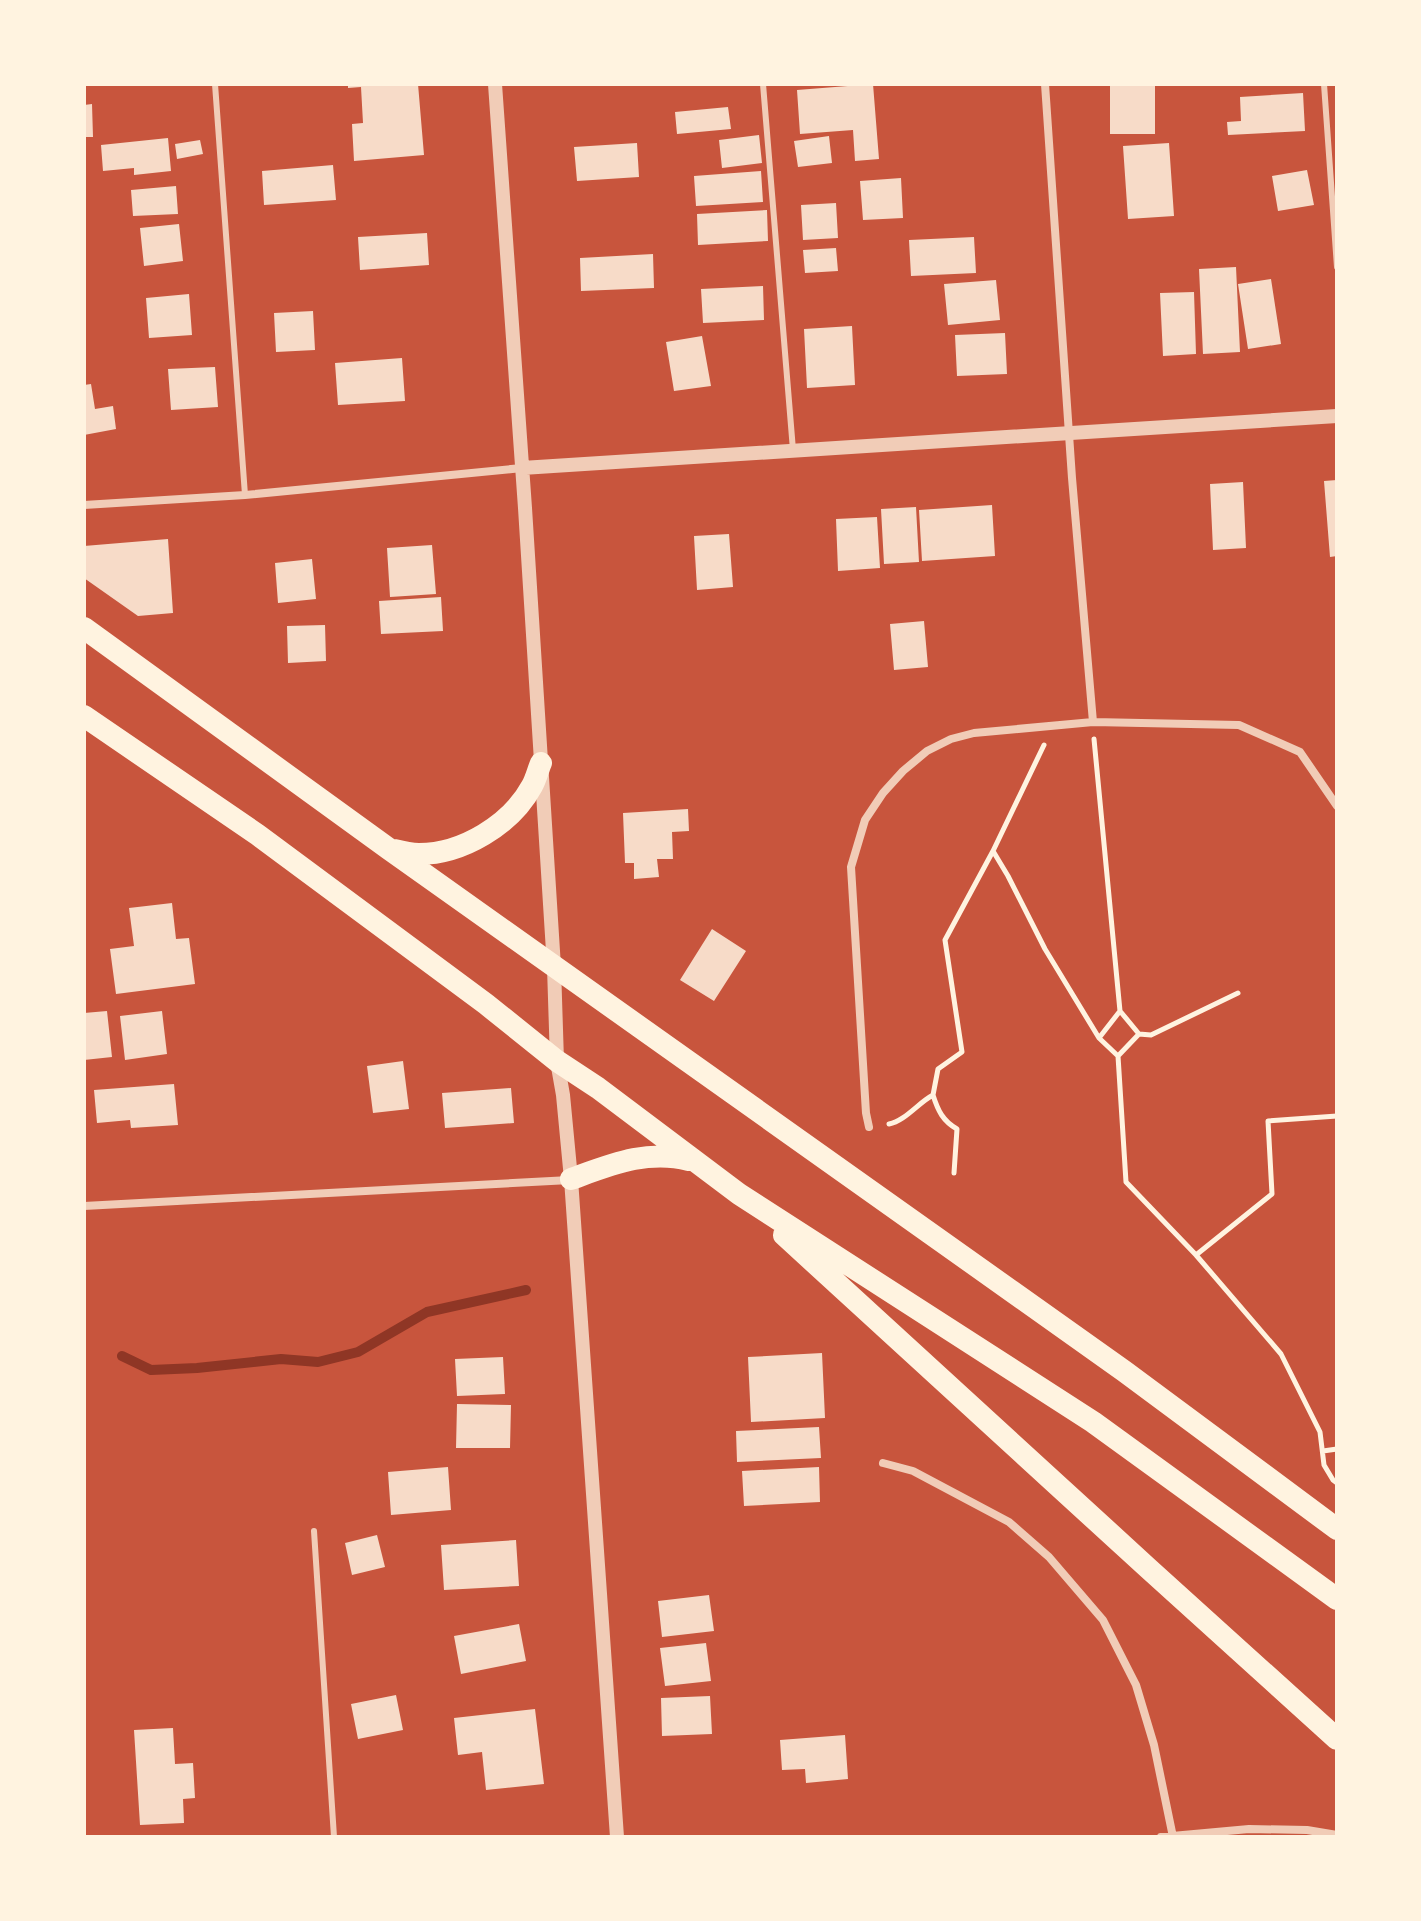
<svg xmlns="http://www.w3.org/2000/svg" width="1421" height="1921" font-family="'Open Sans',sans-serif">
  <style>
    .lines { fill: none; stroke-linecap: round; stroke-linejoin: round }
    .stream { stroke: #8f3625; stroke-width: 10 }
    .building { fill: #f7dbc8 }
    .path { stroke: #fff3e0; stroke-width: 5 }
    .service { stroke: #f1ccb7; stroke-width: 6 }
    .minor { stroke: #f1ccb7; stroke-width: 8 }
    .tertiary { stroke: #f1ccb7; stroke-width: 14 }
    .trunk { stroke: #fff3e0; stroke-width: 22 }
  </style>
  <rect width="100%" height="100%" fill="#c8553d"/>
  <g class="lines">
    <path class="stream" d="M122 1356 151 1370 197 1368 281 1359 318 1362 358 1352 427 1312 526 1290"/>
  </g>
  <path class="building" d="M348 84H418L424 155 354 161 352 124 363 123 361 87 348 88Z
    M873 84 879 159 855 161 853 130 800 134 797 90Z
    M1110 84H1155V134H1110Z
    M1303 93 1305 131 1228 135 1227 122 1241 121 1240 97Z
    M92 104 93 137H84V105Z
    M728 107 731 129 677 134 675 112Z
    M759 135 762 163 722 168 719 140Z
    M829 136 832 163 798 167 794 141Z
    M168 138 171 171 134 175V168L103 171 101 145Z
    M200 140 203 154 177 159 175 144Z
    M637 143 639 177 577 181 574 147Z
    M1169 143 1174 216 1128 219 1123 146Z
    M333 165 336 200 264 205 262 171Z
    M1307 170 1314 205 1278 211 1272 176Z
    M761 171 763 202 696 206 694 176Z
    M901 178 903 218 863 220 860 181Z
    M176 186 178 214 133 216 131 190Z
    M836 203 838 238 803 240 801 205Z
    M767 210 768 241 698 245 697 214Z
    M179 224 183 261 144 266 140 228Z
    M427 233 429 265 360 270 358 237Z
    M974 237 976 273 911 276 909 240Z
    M836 248 838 271 805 273 803 250Z
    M653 254 654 288 581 291 580 258Z
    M1236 267 1240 352 1203 354 1199 269Z
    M1271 279 1281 344 1248 349 1238 284Z
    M996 280 1000 320 948 325 944 284Z
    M763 286 764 320 703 323 701 289Z
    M1194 292 1196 354 1163 356 1160 293Z
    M189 294 192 335 149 338 146 298Z
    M313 311 315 350 276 352 274 313Z
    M852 326 855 385 807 388 804 329Z
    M1005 333 1007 374 957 376 955 335Z
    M702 336 711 386 674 391 666 342Z
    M402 358 405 401 338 405 335 363Z
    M215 367 218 407 171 410 168 369Z
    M91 384 95 409 113 406 116 429 84 435V385Z
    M1337 480V556L1330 557 1324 481Z
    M1243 482 1246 548 1213 550 1210 484Z
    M992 505 995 556 922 561 919 510Z
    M916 507 919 562 884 564 881 509Z
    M877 517 880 568 838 571 836 519Z
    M729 534 733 587 697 590 694 536Z
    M168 539 173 613 138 616 84 578V546Z
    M432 545 436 594 390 597 387 548Z
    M312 559 316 599 278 603 275 563Z
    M441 597 443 631 381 634 379 601Z
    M924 621 928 667 894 670 890 624Z
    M325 625 326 661 288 663 287 626Z
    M688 809 689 831 672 832 673 859H657L659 877 634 879V863H625L623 813Z
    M172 903 176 939 189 938 195 984 116 994 110 949 134 946 129 908Z
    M712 929 746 951 714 1001 680 980Z
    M107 1011 112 1057 84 1060V1013Z
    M162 1011 167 1054 125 1060 120 1016Z
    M403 1061 409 1109 373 1113 367 1066Z
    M174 1084 178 1125 131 1128 130 1120 97 1123 94 1090Z
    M511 1088 514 1123 445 1128 442 1093Z
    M822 1353 825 1418 751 1422 748 1357Z
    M503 1357 505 1394 457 1396 455 1359Z
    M457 1404 511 1405 510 1448H456Z
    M819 1427 821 1458 737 1462 736 1431Z
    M448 1467 451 1510 391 1515 388 1472Z
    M819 1467 820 1502 744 1506 742 1471Z
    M377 1535 385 1567 352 1575 345 1543Z
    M516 1540 519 1586 444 1590 441 1545Z
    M709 1595 714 1631 662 1637 658 1601Z
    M519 1624 526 1661 461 1674 454 1636Z
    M706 1643 711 1681 665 1686 660 1648Z
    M396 1695 403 1730 358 1739 351 1704Z
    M710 1696 712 1734 662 1736 661 1698Z
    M535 1709 544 1784 486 1790 482 1752 458 1755 454 1718Z
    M173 1728 175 1764 193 1763 195 1798 183 1799 184 1823 140 1825 134 1730Z
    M845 1735 848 1779 806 1783 805 1769 782 1770 780 1740Z"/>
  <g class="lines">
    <path class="path" d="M1094 739 1120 1011 1099 1038
      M1044 745 993 851 1008 876 1045 949 1099 1038 1118 1056 1126 1182 1196 1255 1281 1354 1320 1432 1324 1465 1333 1480 1337 1483
      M1139 1034 1151 1035 1238 993
      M1118 1056 1139 1034 1120 1011
      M933 1095 938 1069 962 1052 945 940 993 851
      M889 1124C905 1121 918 1103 933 1095 938 1111 943 1121 957 1129L954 1173
      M1196 1255 1272 1194 1268 1121 1337 1116
      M1323 1451 1337 1449"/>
    <path class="service" d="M215 84 245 495
      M763 84 793 450
      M1324 84 1337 267
      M314 1531 334 1837"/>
    <path class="minor" d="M1045 84 1072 478 1093 722
      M84 505 245 495 522 468
      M869 1127 866 1113 851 867 865 820 883 793 903 771 927 751 951 739 974 733 1093 722 1239 725 1300 752 1337 806
      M84 1206 570 1180
      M883 1463 913 1471 1009 1522 1049 1557 1103 1620 1136 1685 1154 1745 1173 1837
      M1161 1837 1249 1829 1307 1830 1337 1835"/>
    <path class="tertiary" d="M495 84 525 508 554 967 557 1061 563 1095 571 1179 617 1837
      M522 468 1337 416"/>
    <path class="trunk" d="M84 628 389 849 1124 1371 1337 1529
      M84 716 258 835 486 1004 557 1061 598 1088 739 1194 1093 1422 1337 1599
      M394 850C402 852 411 854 419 854 462 854 511 825 532 786 536 779 538 770 541 763
      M571 1179C610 1165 647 1149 689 1160
      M784 1235 1149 1569 1337 1739"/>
  </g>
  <rect width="1421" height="1921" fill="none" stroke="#fff3e0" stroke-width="172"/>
</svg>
